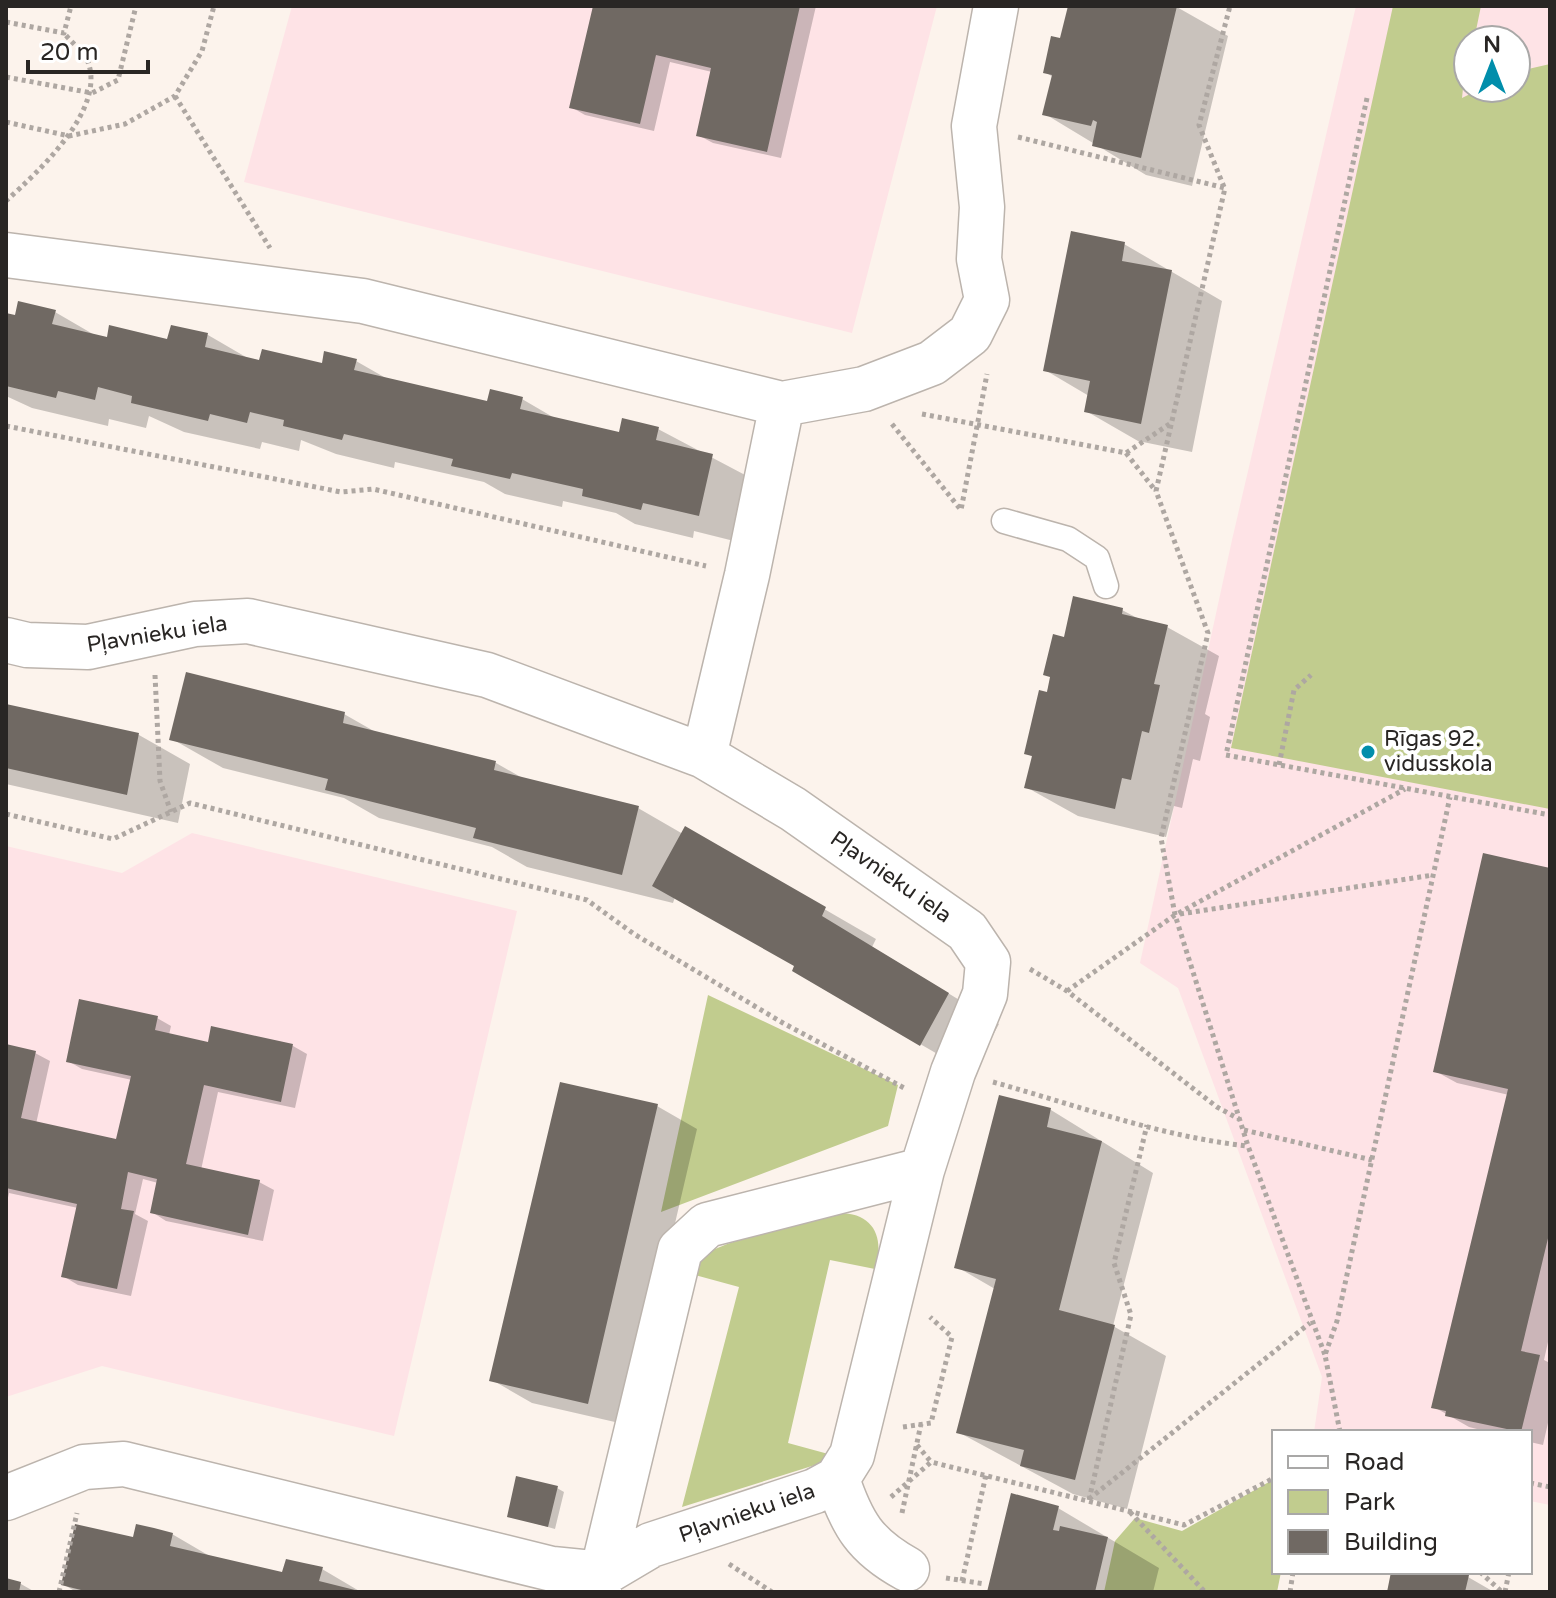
<svg xmlns="http://www.w3.org/2000/svg" width="1556" height="1598" font-family="'Varela Round',sans-serif">
  <style>
    .education { fill: #fee3e6; fill-rule: evenodd }
    .green { fill: #c1cc8e }
    .shadow { fill: #0003 }
    .building { fill: #706963 }
    .lines { fill: none; stroke-linecap: round; stroke-linejoin: round }
    .service-casing { stroke: #bcb4ad; stroke-width: 27 }
    .minor-casing { stroke: #bcb4ad; stroke-width: 47 }
    .path { stroke: #aea7a2; stroke-width: 5; stroke-dasharray: 4 4; stroke-linecap: butt }
    .service { stroke: #fff; stroke-width: 24 }
    .minor { stroke: #fff; stroke-width: 44 }
    .poi-dot { fill: #018eab; stroke: #fff; stroke-width: 3 }
    .labels { text-anchor: middle; dominant-baseline: central; stroke-width: 8; stroke-linejoin: round; paint-order: stroke }
    .street-label { font-size: 22px; fill: #292624; stroke: #fff }
    .poi-label { font-size: 22px; fill: #292624; stroke: #fff; text-anchor: start }
  </style>
  <rect width="100%" height="100%" fill="#fcf3ec"/>
  <path class="education" d="M292 6H937L852 333 244 182Z
    M1356 6 1550 8V1505L1530 1501V1432H1314L1322 1377 1178 988 1140 963 1232 540ZM1468 40H1516V88H1468Z
    M192 833 517 911 394 1436 102 1366 6 1397V846L122 873Z"/>
  <path class="green" d="M1393 6H1481L1474 40H1468L1462 98 1482 88H1516V72L1550 64V809L1231 748Z
    M708 995 898 1085 888 1126 661 1212Z
    M839 1213C874 1213 885 1238 875 1269L830 1260 788 1443 832 1455 831 1460 682 1507 739 1287 695 1275C697 1269 697 1262 702 1257 720 1240 811 1221 839 1213Z
    M1274 1479V1572H1281L1277 1592H1104L1115 1541 1135 1518 1182 1531Z"/>
  <path class="shadow" d="M595 6H816L781 158 713 143 698 135 712 72 670 62 654 131 585 115 571 107Z
    M1070 6H1175L1228 36 1192 186 1146 175 1045 114 1053 77 1045 72 1062 40Z
    M1124 244 1222 301 1192 452 1138 441 1086 411 1089 396 1045 370Z
    M55 312 98 337 169 341 172 327 208 335 251 360 323 365 356 361 391 381 488 403 522 399 558 420 620 434 658 429 764 485 750 545 694 531 693 538 635 524 616 513 563 501 562 507 505 494 484 482 395 462 394 468 336 454 301 440 299 451 262 442 260 449 184 432 149 416 146 428 109 419 108 426 32 408 6 396V315L16 318Z
    M1122 610 1141 620 1167 627 1219 656 1205 714 1210 717 1200 761 1193 759 1182 808 1174 806 1166 837 1078 816 1026 787 1033 757 1026 753 1065 639Z
    M6 706 139 735 190 764 178 823 6 784Z
    M344 714 379 734 496 763 526 780 638 808 683 834 686 829 876 939 872 947 999 1024 972 1074 794 971 797 966 675 897 673 903 527 867 492 847 379 818 344 798 223 768 172 739Z
    M1550 870V1333L1544 1360 1550 1363V1414L1543 1445 1530 1442V1432H1489L1469 1427 1434 1407 1509 1095 1457 1083 1435 1071Z
    M157 1018 171 1026 169 1035 209 1044 212 1029 293 1046 307 1054 295 1108 218 1092 201 1170 259 1182 274 1190 263 1241 166 1221 152 1212 158 1183 143 1179 135 1214 148 1221 131 1296 78 1285 63 1276 78 1208 9 1193 6 1207V1046L35 1053 50 1061 36 1124 118 1141 132 1080 82 1069 68 1061Z
    M1000 1097 1051 1110 1153 1173 1113 1326 1166 1356 1127 1509 1073 1494 958 1432 995 1289 957 1267Z
    M657 1106 697 1129 628 1425 532 1403 492 1380Z
    M557 1488 564 1492 555 1529 509 1516Z
    M1058 1508 1159 1568 1153 1592H989Z
    M172 1534 213 1558 284 1574 322 1569 361 1592H76L63 1584 134 1540Z
    M1394 1572H1443L1468 1577 1494 1592H1389Z
    M6 1580 21 1584 35 1592H6Z"/>
  <path class="building" d="M593 6H800L767 152 696 136 711 68 656 55 640 124 569 108Z
    M1068 6H1177L1141 158 1092 146 1097 122 1093 120 1091 126 1042 115 1052 75 1043 73 1051 36 1060 38Z
    M1071 231 1125 242 1122 261 1172 270 1141 424 1084 412 1090 381 1043 371Z
    M18 301 56 310 52 324 107 337 109 325 167 339 171 325 208 333 205 347 259 360 262 349 322 363 324 351 357 359 354 370 487 401 490 389 523 397 520 409 619 432 622 418 659 427 656 440 713 454 699 516 643 503 641 510 582 496 583 489 512 473 510 479 451 466 453 459 344 434 342 440 283 426 284 420 250 412 247 423 210 414 208 421 131 403 132 396 98 387 95 400 58 391 56 398 6 386V313L15 315Z
    M1073 596 1123 608 1122 614 1168 625 1154 684 1160 685 1149 733 1142 731 1131 780 1122 778 1115 809 1024 788 1032 756 1024 754 1039 690 1047 692 1050 677 1043 675 1053 634 1064 637Z
    M186 672 345 712 343 723 496 761 494 770 639 806 622 875 473 838 476 828 325 790 328 779 169 740Z
    M6 704 139 733 127 795 6 768Z
    M685 826 826 907 822 916 949 993 920 1046 792 971 794 966 652 886Z
    M1483 853 1550 868V1230L1521 1351 1540 1355 1521 1432 1445 1416 1446 1411 1431 1408 1508 1089 1433 1072Z
    M79 999 158 1016 155 1030 208 1042 211 1026 293 1044 281 1102 204 1085 186 1164 260 1180 248 1235 150 1213 157 1179 128 1172 121 1209 134 1211 117 1289 61 1277 77 1204 6 1188V1044L36 1051 21 1118 116 1139 131 1076 66 1062Z
    M560 1082 658 1104 588 1404 489 1381Z
    M999 1095 1051 1108 1047 1127 1102 1141 1059 1310 1115 1325 1075 1480 1020 1466 1024 1450 956 1433 996 1279 954 1268Z
    M516 1476 558 1486 548 1527 507 1517Z
    M1011 1493 1059 1506 1053 1530 1059 1531 1060 1526 1108 1537 1095 1592H987Z
    M75 1524 133 1537 136 1524 154 1528 173 1533 170 1546 282 1572 286 1559 304 1563 323 1567 319 1581 363 1592H89L61 1585Z
    M1391 1572H1453L1469 1575 1465 1592H1387Z
    M6 1578 21 1582 19 1592H6Z"/>
  <g class="lines">
    <g class="service-casing">
      <path id="service" d="M1004 521 1068 539 1097 558 1106 586"/>
    </g>
    <g class="minor-casing">
      <path id="minor" d="M6 255 363 301 782 404 747 575 704 756
        M782 404 864 389 932 363 970 334 987 300 979 259 982 207 974 126 996 6
        M6 640 27 645 88 647 195 624 248 621 487 675 704 756 793 809 967 931 988 962 985 994 953 1072 922 1170 852 1455 837 1479 815 1491 651 1545 602 1574 598 1592
        M837 1479C852 1524 865 1546 907 1569
        M6 1498 84 1467 124 1464 552 1569 602 1574 680 1250 707 1225 922 1170"/>
    </g>
    <path class="path" d="M6 22 64 33 71 6
      M6 77 92 93 118 80 136 6
      M175 96 270 248
      M1367 98 1226 755 1550 815
      M6 122 69 136 125 124 175 96 202 51 214 6
      M1018 137 1225 188 1156 491 1208 633 1161 838 1175 915 1248 1146 1325 1355
      M1224 187 1199 125 1230 6
      M6 201C38 172 106 110 88 62 84 52 71 42 64 33
      M922 414 1126 453 1171 423
      M892 424 961 510 987 374
      M6 426 341 492 373 489 706 566
      M1126 453 1155 490
      M155 675 160 781 171 812
      M1279 765 1294 690 1311 675
      M6 814 113 839 190 803 587 900 634 934 783 1023 906 1089
      M1180 914 1433 875
      M1030 969 1067 991 1217 1107 1239 1119
      M1067 991 1175 915 1405 789
      M993 1082C1076 1105 1162 1137 1248 1146
      M1244 1130 1372 1160
      M903 1427 931 1423 952 1337 930 1317
      M1340 1432 1325 1355 1337 1321 1450 797
      M917 1445 931 1462
      M1530 1483 1550 1487
      M891 1497 931 1462 1184 1525 1274 1478
      M1089 1499 1310 1323
      M1089 1500 1131 1315 1114 1263 1147 1125
      M1130 1512 1205 1592
      M902 1513 921 1424
      M729 1564 772 1592
      M1480 1572 1502 1592
      M946 1578 985 1584
      M962 1581 986 1475
      M59 1592 77 1513
      M1290 1592 1293 1572
      M1505 1592 1509 1572"/>
    <use href="#service" class="service"/>
    <use href="#minor" class="minor"/>
  </g>
  <circle class="poi-dot" cx="1368" cy="752" r="8"/>
  <g class="labels">
    <g class="street-label">
      <text transform="translate(157 634) rotate(-9)">Pļavnieku iela</text>
      <text transform="translate(891 877) rotate(35)">Pļavnieku iela</text>
      <text transform="translate(747 1513) rotate(-19)">Pļavnieku iela</text>
    </g>
    <g class="poi-label">
      <text x="1384" y="739">Rīgas 92.<tspan x="1384" dy="25">vidusskola</tspan></text>
    </g>
  </g>
  <rect width="1556" height="1598" fill="none" stroke="#292624" stroke-width="16"/>
  <rect x="1272" y="1430" width="260" height="144" fill="#ffffff" stroke="#a9a8a7" stroke-width="2"/>
  <rect x="1288" y="1456" width="40" height="12" fill="#ffffff" stroke="#a9a8a7" stroke-width="2"/>
  <text x="1344" y="1470" font-size="24" fill="#292624">Road</text>
  <rect x="1288" y="1490" width="40" height="24" fill="#c1cc8e" stroke="#a9a8a7" stroke-width="2"/>
  <text x="1344" y="1510" font-size="24" fill="#292624">Park</text>
  <rect x="1288" y="1530" width="40" height="24" fill="#706963" stroke="#a9a8a7" stroke-width="2"/>
  <text x="1344" y="1550" font-size="24" fill="#292624">Building</text>
  <g transform="translate(1492 64)"><circle r="38" fill="#ffffff" stroke="#a9a8a7" stroke-width="2"/>
  <path d="M0-6L14 30L0 20L-14 30Z" fill="#018eab"/>
  <text y="-12" font-size="22" font-weight="bold" text-anchor="middle" fill="#292624">N</text>
  </g>
  <path d="M28 60v12h120v-12" fill="none" stroke="#292624" stroke-width="4"/>
  <text x="40" y="60" font-size="24" fill="#292624" stroke="#ffffff" stroke-width="6" paint-order="stroke">20 m</text>
</svg>
